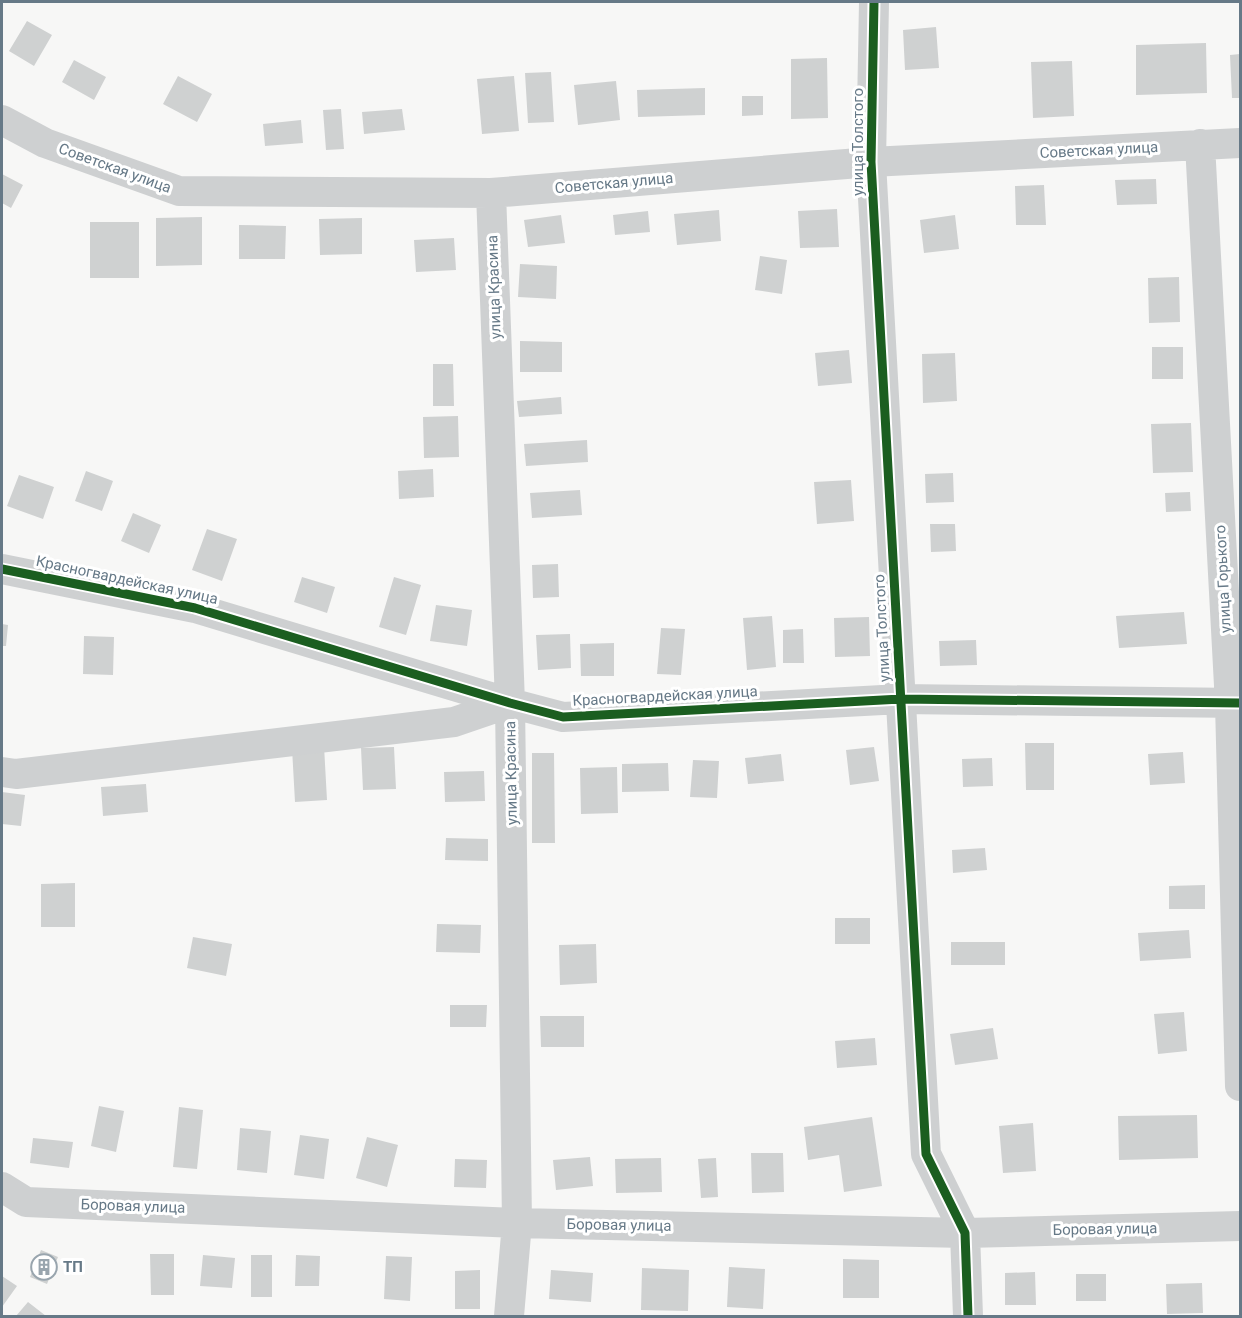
<svg xmlns="http://www.w3.org/2000/svg" width="1242" height="1318" font-family="Roboto,sans-serif">
  <style>
    .building { fill: #cfd1d1 }
    .lines { fill: none; stroke-linecap: round; stroke-linejoin: round }
    .minor { stroke: #ced0d1; stroke-width: 30 }
    .cycleway-casing { stroke: #fff; stroke-width: 13 }
    .cycleway { stroke: #1b5e20; stroke-width: 9 }
    .labels { text-anchor: middle; dominant-baseline: central; stroke-width: 6; stroke-linejoin: round; paint-order: stroke }
    .street-label { font-size: 15px; fill: #667987; stroke: #fff }
    .poi-label { font-size: 15px; font-weight: bold; fill: #667987; stroke: #fff; text-anchor: start }
  </style>
  <rect width="100%" height="100%" fill="#f7f7f6"/>
  <path class="building" d="M27 21 52 35 34 66 9 51Z
    M936 27 939 68 905 70 903 30Z
    M1206 43 1207 93 1136 95V45Z
    M1240 54V98H1232L1230 55Z
    M827 58 828 118 791 119V59Z
    M74 60 106 77 94 100 62 82Z
    M1072 61 1074 116 1033 118 1031 62Z
    M551 72 554 122 528 123 525 73Z
    M178 76 212 94 197 122 163 104Z
    M514 76 519 131 482 134 477 79Z
    M616 81 620 120 578 125 574 85Z
    M705 88V115L638 117 637 90Z
    M742 96H763V115L742 116Z
    M341 109 344 149 326 150 323 110Z
    M402 109 405 130 364 134 362 112Z
    M301 120 303 143 265 146 263 124Z
    M2 174 23 185 11 208 2 203Z
    M1156 179 1157 204 1117 205 1115 180Z
    M1044 185 1046 225H1016L1015 186Z
    M837 209 839 247 800 248 798 211Z
    M719 210 721 241 677 245 674 214Z
    M648 211 650 232 615 235 613 215Z
    M561 215 565 243 528 247 524 220Z
    M955 215 959 249 924 253 920 220Z
    M202 217V265L156 266V218Z
    M362 218V254L320 255 319 219Z
    M90 222H139V278H90Z
    M239 225 286 226 285 259H239Z
    M454 238 456 270 416 272 414 240Z
    M760 256 787 260 782 294 755 290Z
    M520 264 557 266 556 299 518 297Z
    M1179 277 1180 322 1149 323 1148 278Z
    M520 341 562 342V372H520Z
    M1152 347H1183V379H1152Z
    M849 350 852 383 818 386 815 353Z
    M955 353 957 401 923 403 922 354Z
    M433 364H453L454 406H433Z
    M561 397 562 414 519 417 517 401Z
    M458 416 459 457 424 458 423 417Z
    M1191 423 1193 472 1153 473 1151 424Z
    M587 440 588 462 526 466 524 444Z
    M433 469 434 497 399 499 398 471Z
    M86 471 113 481 102 511 75 501Z
    M953 473 954 502 926 503 925 474Z
    M19 475 54 487 43 519 7 506Z
    M851 480 854 521 817 524 814 482Z
    M580 490 582 515 532 518 530 493Z
    M1190 492 1191 511 1166 512 1165 493Z
    M133 513 161 525 149 553 121 541Z
    M930 524H955L956 551 931 552Z
    M207 529 237 539 222 581 192 570Z
    M558 564 559 597 533 598 532 565Z
    M302 577 335 587 327 613 294 602Z
    M394 577 421 585 406 635 379 627Z
    M436 605 472 610 467 646 430 641Z
    M1184 612 1187 644 1119 648 1116 616Z
    M772 616 776 667 747 670 743 618Z
    M869 617 870 656 835 657 834 618Z
    M2 624 8 625 6 646H2Z
    M661 628 685 629 681 675 657 674Z
    M803 629 804 663H783V630Z
    M570 634 571 668 538 670 536 635Z
    M84 636 114 637 113 675 83 674Z
    M976 640 977 665 940 666 939 641Z
    M614 643V676H581L580 644Z
    M1025 743H1054V790H1026Z
    M324 746 327 800 295 802 292 748Z
    M394 747 396 789 363 790 361 748Z
    M874 747 879 781 850 785 846 750Z
    M1183 752 1185 783 1150 785 1148 754Z
    M532 753H554L555 843H532Z
    M781 754 784 781 748 784 745 758Z
    M992 758 993 786 963 787 962 759Z
    M693 760 719 761 717 798 690 797Z
    M668 763 669 791 622 792V764Z
    M617 767 618 813 581 814 580 768Z
    M484 771 485 801 445 802 444 772Z
    M146 784 148 812 103 816 101 787Z
    M2 792 25 795 21 826 2 824Z
    M446 838 488 839V861L445 860Z
    M985 848 987 870 953 873 952 850Z
    M75 883V927H41V884Z
    M1205 885V909H1169V886Z
    M835 918H870V944H835Z
    M437 924 481 925 480 953 436 952Z
    M1189 930 1191 958 1140 961 1138 933Z
    M193 937 232 944 226 976 187 968Z
    M951 942H1005V965H951Z
    M596 944 597 983 560 985 559 945Z
    M450 1005H487L486 1027H450Z
    M1184 1012 1187 1051 1158 1054 1154 1014Z
    M540 1016H584V1047H541Z
    M993 1028 998 1059 955 1065 950 1034Z
    M875 1038 877 1065 837 1068 835 1041Z
    M99 1106 124 1111 116 1152 91 1146Z
    M179 1107 203 1110 197 1169 173 1167Z
    M1197 1115 1198 1158 1119 1160 1118 1116Z
    M872 1117 882 1186 844 1192 839 1155 808 1160 804 1127Z
    M1033 1123 1036 1171 1003 1173 999 1126Z
    M240 1128 271 1131 267 1173 237 1170Z
    M300 1135 329 1139 324 1179 294 1175Z
    M367 1137 398 1145 387 1187 356 1178Z
    M33 1138 73 1142 69 1168 30 1163Z
    M751 1153H783L784 1192 752 1193Z
    M590 1157 593 1186 556 1190 553 1160Z
    M661 1158 662 1192 616 1193 615 1159Z
    M716 1158 718 1197 701 1198 698 1159Z
    M455 1159 487 1160 486 1188 454 1187Z
    M41 1250 58 1257 47 1284 30 1277Z
    M150 1254H174V1295H151Z
    M203 1255 235 1258 232 1288 200 1286Z
    M251 1255H272V1297H251Z
    M296 1255 320 1256 319 1286H295Z
    M386 1256 412 1257 410 1301 384 1299Z
    M843 1259 879 1260V1298H843Z
    M729 1267 765 1269 763 1309 727 1307Z
    M642 1268 689 1270 688 1311 641 1310Z
    M480 1270V1309H455V1271Z
    M551 1270 593 1273 591 1302 549 1299Z
    M1035 1272 1036 1305H1005V1273Z
    M1076 1274H1106V1301H1076Z
    M2 1276 17 1286 2 1307Z
    M1202 1283 1203 1313 1167 1314 1166 1284Z
    M28 1302 46 1316H16Z"/>
  <g class="lines">
    <path class="minor" d="M874 2 871 162 926 1154 965 1233 968 1316
      M2 120 45 143 179 191 491 193 871 162 1240 143
      M1200 144 1230 704 1240 1086
      M491 193 510 703 517 1223 509 1316
      M2 569 195 608 510 703 563 717 901 699 1240 703
      M2 772 16 774 454 722 510 703
      M2 1187 26 1202 517 1223 965 1233 1240 1226"/>
    <g class="cycleway-casing">
      <path id="cycleway" d="M874 2 871 162 926 1154 965 1233 968 1316
        M2 569 195 608 510 703 563 717 901 699 1240 703"/>
    </g>
    <use href="#cycleway" class="cycleway"/>
  </g>
  <defs>
    <g id="building-ring" transform="scale(1.35)"><circle r="9.5" fill="#fff" stroke="#99a5ae" stroke-width="1.5"/><path d="M-4-6H4V6H1V3H-1V6H-4ZM-2.5-4.3h1.7v1.8h-1.7ZM.8-4.3h1.7v1.8H.8ZM-2.5-1h1.7V.8h-1.7ZM.8-1h1.7V.8H.8Z" fill="#99a5ae"/></g>
  </defs>
  <g fill-rule="evenodd">
    <use href="#building-ring" x="44" y="1267"/>
  </g>
  <g class="labels">
    <g class="street-label">
      <text transform="translate(858 142) rotate(-90)">улица Толстого</text>
      <text transform="translate(1099 150) rotate(-3)">Советская улица</text>
      <text transform="translate(115 168) rotate(20)">Советская улица</text>
      <text transform="translate(614 183) rotate(-5)">Советская улица</text>
      <text transform="translate(494 287) rotate(-92)">улица Красина</text>
      <text transform="translate(1223 579) rotate(-93)">улица Горького</text>
      <text transform="translate(127 580) rotate(12)">Красногвардейская улица</text>
      <text transform="translate(882 628) rotate(-93)">улица Толстого</text>
      <text transform="translate(665 696) rotate(-3)">Красногвардейская улица</text>
      <text transform="translate(511 773) rotate(-91)">улица Красина</text>
      <text transform="translate(133 1206) rotate(2)">Боровая улица</text>
      <text transform="translate(619 1225) rotate(1)">Боровая улица</text>
      <text transform="translate(1105 1229) rotate(-1)">Боровая улица</text>
    </g>
    <g class="poi-label">
      <text x="63" y="1267">ТП</text>
    </g>
  </g>
  <rect width="1242" height="1318" fill="none" stroke="#667987" stroke-width="6"/>
</svg>
